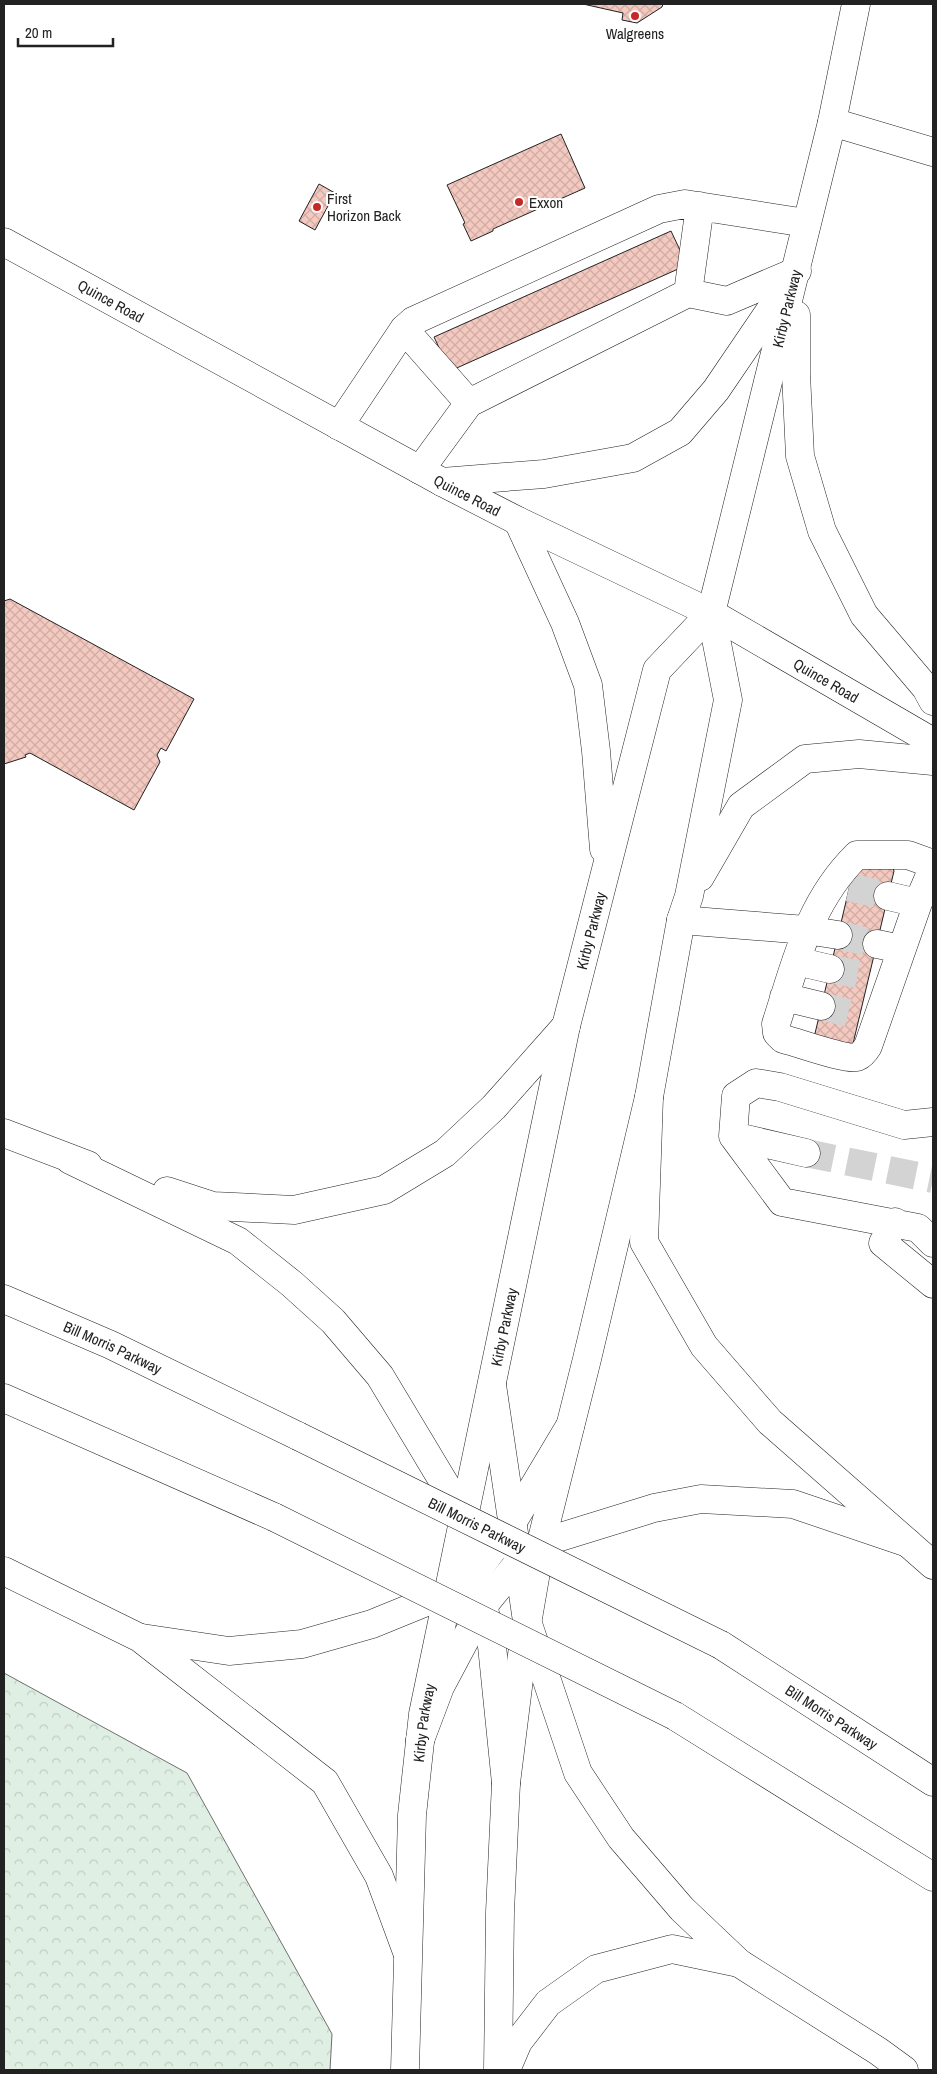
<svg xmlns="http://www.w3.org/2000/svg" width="937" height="2074" font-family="'Archivo Narrow',sans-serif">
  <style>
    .forest { fill: url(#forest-crowns); stroke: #6f6f6f }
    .building { fill: url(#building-cross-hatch); stroke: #222 }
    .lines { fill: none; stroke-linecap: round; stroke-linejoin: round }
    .minor-tunnel { stroke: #d3d3d3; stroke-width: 28; stroke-dasharray: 28 14; stroke-linecap: butt }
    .minor-casing { stroke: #222; stroke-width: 29 }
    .major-casing { stroke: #222; stroke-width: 29 }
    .highway-casing { stroke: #222; stroke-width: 29 }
    .minor { stroke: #fff; stroke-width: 28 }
    .major { stroke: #fff; stroke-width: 28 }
    .highway { stroke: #fff; stroke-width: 28 }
    .highway-bridge-casing { stroke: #222; stroke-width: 29; stroke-linecap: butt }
    .highway-bridge { stroke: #fff; stroke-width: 28 }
    .poi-dot { fill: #c62828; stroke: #fff; stroke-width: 2 }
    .labels { text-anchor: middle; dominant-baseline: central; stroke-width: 4; stroke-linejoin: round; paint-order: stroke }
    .poi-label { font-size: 15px; fill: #222; stroke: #fff; text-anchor: start }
    .street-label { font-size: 15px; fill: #222; stroke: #fff }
  </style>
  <defs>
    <pattern id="forest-crowns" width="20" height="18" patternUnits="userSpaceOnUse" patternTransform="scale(1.25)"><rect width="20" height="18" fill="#e0efe3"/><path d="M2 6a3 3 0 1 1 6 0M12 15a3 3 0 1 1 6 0" fill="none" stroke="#c0cdc2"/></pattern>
    <pattern id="building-cross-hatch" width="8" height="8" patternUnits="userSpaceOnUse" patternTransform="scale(1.25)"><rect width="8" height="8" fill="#f3c9c0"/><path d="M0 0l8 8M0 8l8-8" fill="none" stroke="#d0aca5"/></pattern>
  </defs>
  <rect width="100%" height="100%" fill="#fff"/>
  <path class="forest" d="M4 1673 187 1773 332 2034 330 2070H4Z"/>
  <path class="building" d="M583 4H663L662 7 637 23 622 20 623 13Z
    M561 134 585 188 493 229V231L471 241 463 224 465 223 447 185Z
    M319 184 335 193 315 230 299 221Z
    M671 231 687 265 450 371 434 337Z
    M10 599 194 699 166 751 161 748 157 755 160 762 134 810 30 753 25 755 26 757 4 764V601Z
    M856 859 893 868 894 871 852 1048 813 1042Z"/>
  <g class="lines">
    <path class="minor-tunnel" d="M849 887 888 896
      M838 935 877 944
      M830 969 869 976
      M821 1006 860 1016
      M806 1153 933 1179"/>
    <g class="minor-casing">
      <path id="minor" d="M832 122 933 152
        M688 293 700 206
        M404 329 469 403
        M339 426 404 329 413 321 659 209 685 204 806 223
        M420 470 469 403 688 293 727 301 797 271
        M933 864 908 855H857C809 902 796 962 776 1024L777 1033 783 1039C797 1042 845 1060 857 1057 862 1055 865 1051 868 1046L918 903 933 868
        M888 896 918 903
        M681 920 806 930 838 935
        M877 944 901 949
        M796 961 830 969
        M784 997 821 1006
        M933 1122 904 1125 780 1087 756 1083 736 1096 733 1136 782 1202 918 1228 933 1243
        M733 1136 806 1153
        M895 1222 883 1243 933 1284"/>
    </g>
    <g class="major-casing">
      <g id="major">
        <path id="s1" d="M4 242 442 482 518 521 711 613 933 742"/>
        <path d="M796 315V374L800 456 822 531 864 615 926 688 933 701"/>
        <path d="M442 482 544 474 633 458 680 432 716 390 786 287"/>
        <path d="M518 521 565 623 588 685 596 751 604 849"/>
        <path d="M700 877 741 806 805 759 859 754 933 761"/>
        <path id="s2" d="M405 2070 412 1815 423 1714 566 1026 657 670 711 613"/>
        <path id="s3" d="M498 2070 500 1912 506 1783 523 1647 541 1543 587 1359 649 1097 681 920 689 896 728 700 711 613 832 122 856 4"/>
      </g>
    </g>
    <g class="highway-casing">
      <g id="highway">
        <path d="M649 1097 644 1242 704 1346 770 1422 933 1565"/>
        <path d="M4 1133 88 1165"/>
        <path d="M70 1160 238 1241 292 1284 333 1321 380 1376 464 1516 492 1646 506 1783"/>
        <path d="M167 1191 213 1206 294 1210 384 1190 445 1153 494 1107 566 1026"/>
        <path id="s4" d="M4 1299 111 1345 298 1436"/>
        <path d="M492 1385 527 1621 578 1773 621 1838 682 1909 739 1963 878 2051 904 2070"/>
        <path d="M4 1398 274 1517"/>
        <path d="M4 1571 140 1638 325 1782 379 1876 407 1952"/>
        <path d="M142 1638 229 1651 302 1644 372 1624 448 1593 476 1572 512 1523 570 1426"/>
        <path id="s5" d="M721 1645 933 1782"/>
        <path d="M675 1716 933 1877"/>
        <path d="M420 1740 440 1687 483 1606 518 1563 541 1543 654 1508 701 1499 793 1504 908 1543"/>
        <path d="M506 2070 518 2042 548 2003 596 1969 672 1949 739 1963"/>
      </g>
    </g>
    <use href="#minor" class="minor"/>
    <use href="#major" class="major"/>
    <use href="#highway" class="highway"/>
    <g class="highway-bridge-casing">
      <g id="highway-bridge">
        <path id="s6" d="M298 1436 721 1645"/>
        <path d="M274 1517 675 1716"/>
      </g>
    </g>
    <use href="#highway-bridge" class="highway-bridge"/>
  </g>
  <g class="poi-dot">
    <circle cx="635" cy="16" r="5"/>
    <circle cx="519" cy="202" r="5"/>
    <circle cx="317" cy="207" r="5"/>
  </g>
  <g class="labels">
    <g class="poi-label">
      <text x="635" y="33" text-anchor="middle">Walgreens</text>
      <text x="327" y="198">First<tspan x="327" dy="17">Horizon Back</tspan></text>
      <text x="529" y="202">Exxon</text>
    </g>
    <g class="street-label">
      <text stroke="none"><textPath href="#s1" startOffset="122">Quince Road</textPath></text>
      <text stroke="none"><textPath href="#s3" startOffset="1796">Kirby Parkway</textPath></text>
      <text stroke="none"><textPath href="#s1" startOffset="528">Quince Road</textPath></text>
      <text stroke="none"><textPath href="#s1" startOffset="932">Quince Road</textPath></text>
      <text stroke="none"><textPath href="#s2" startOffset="1158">Kirby Parkway</textPath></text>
      <text stroke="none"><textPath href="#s2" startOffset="752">Kirby Parkway</textPath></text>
      <text stroke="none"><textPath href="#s4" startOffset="119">Bill Morris Parkway</textPath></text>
      <text stroke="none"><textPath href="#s6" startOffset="200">Bill Morris Parkway</textPath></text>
      <text stroke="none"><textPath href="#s5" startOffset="132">Bill Morris Parkway</textPath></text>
      <text stroke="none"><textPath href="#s2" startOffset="348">Kirby Parkway</textPath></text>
    </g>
  </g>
  <rect width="937" height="2074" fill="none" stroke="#222222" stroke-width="10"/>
  <path d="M18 38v8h95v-8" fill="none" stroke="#222222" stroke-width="2.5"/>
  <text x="25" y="38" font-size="15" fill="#222222" stroke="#ffffff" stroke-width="4" paint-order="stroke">20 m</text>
</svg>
